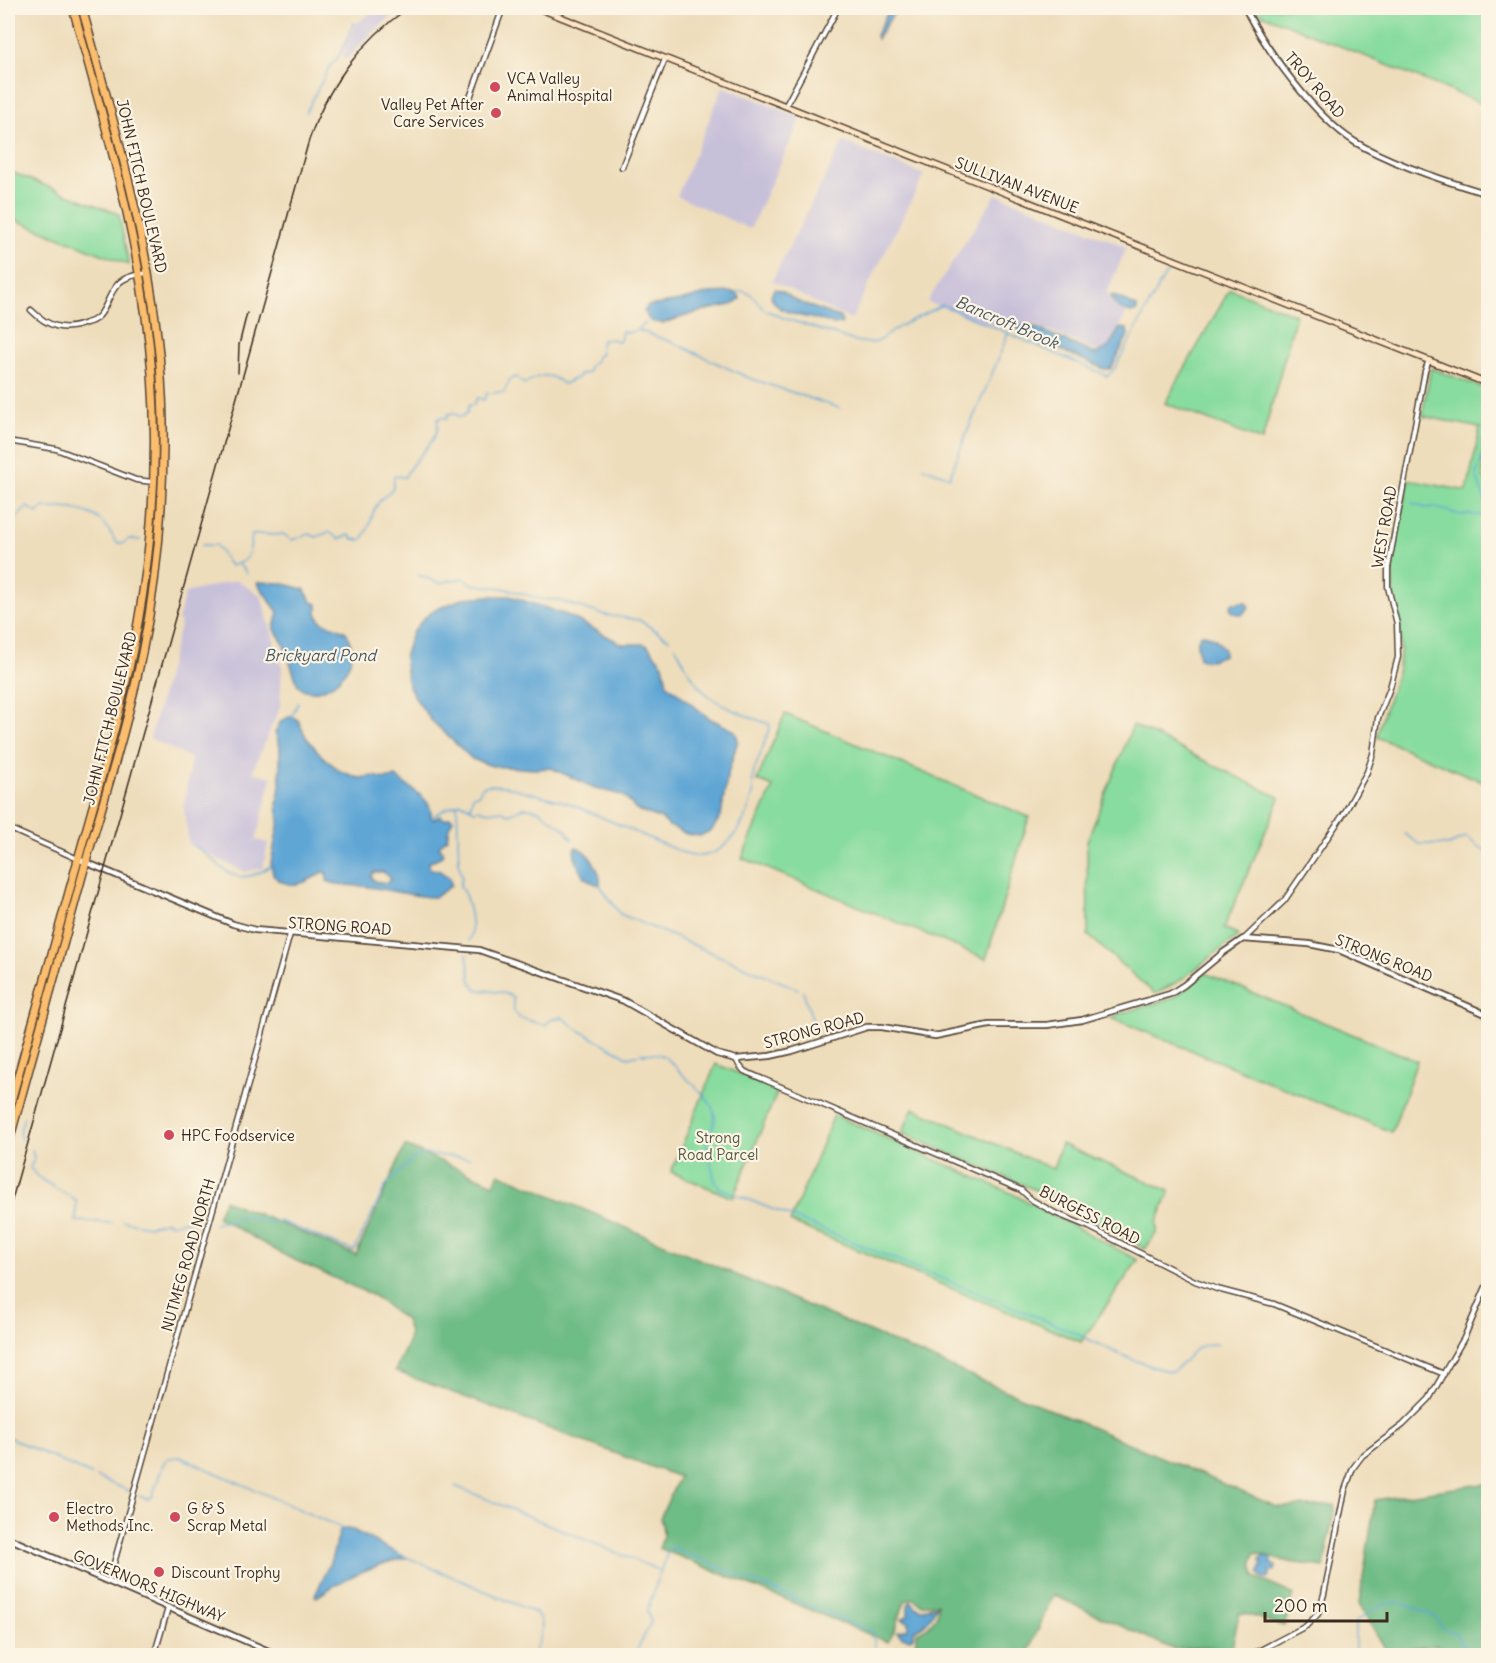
<svg xmlns="http://www.w3.org/2000/svg" width="1496" height="1663" font-family="Delius,sans-serif">
  <style>
    .industrial { fill: #c7c0d9 }
    .green { fill: #88dc9f; stroke: #62835e; stroke-width: 1.5 }
    .forest { fill: #6ebc86; stroke: #547352; stroke-width: 1.5 }
    .water { fill: #5ea6d5; stroke: #4c687a; stroke-width: 1.5; fill-rule: evenodd }
    .lines { fill: none; stroke-linecap: round; stroke-linejoin: round }
    .stream { stroke: #5ea6d5; stroke-width: 1.5 }
    .minor-casing { stroke: #564536; stroke-width: 7 }
    .tertiary-casing { stroke: #564536; stroke-width: 8 }
    .secondary-casing { stroke: #564536; stroke-width: 8 }
    .trunk-casing { stroke: #564536; stroke-width: 10 }
    .minor { stroke: #fff; stroke-width: 4 }
    .tertiary { stroke: #fff; stroke-width: 4.5 }
    .secondary { stroke: #fde5c5; stroke-width: 5 }
    .trunk { stroke: #fbbd6e; stroke-width: 7 }
    .rail { stroke: #3b2a1e; stroke-width: 1.5 }
    .poi-dot { fill: #d1495b; stroke: #fcf5e5; stroke-width: 2 }
    .labels { text-anchor: middle; dominant-baseline: central; stroke-width: 4.5; stroke-linejoin: round; paint-order: stroke }
    .poi-label { font-size: 15px; fill: #3b2a1e; stroke: #fcf5e5; text-anchor: start }
    .street-label { font-size: 15px; fill: #3b2a1e; stroke: #fcf5e5 }
    .park-label { font-size: 15px; fill: #4e563e; stroke: #fcf5e5 }
    .water-label { font-size: 16px; font-style: italic; fill: #47555e; stroke: #fcf5e5 }
  </style>
  <rect width="100%" height="100%" fill="#fcf5e5"/>
  <filter id="ink" filterUnits="userSpaceOnUse"><feTurbulence type="fractalNoise" baseFrequency=".0167" numOctaves="2"/><feDisplacementMap in="SourceGraphic" scale="12" xChannelSelector="R" yChannelSelector="G"/><feConvolveMatrix kernelMatrix="1 2 1 2 8 2 1 2 1" color-interpolation-filters="sRGB"/></filter>
  <filter id="wash" filterUnits="userSpaceOnUse"><feTurbulence type="fractalNoise" baseFrequency=".008" numOctaves="4" result="noise"/><feDisplacementMap in="SourceGraphic" scale="24" xChannelSelector="R" yChannelSelector="G"/><feGaussianBlur stdDeviation="1.35" result="paint"/><feColorMatrix in="noise" values="0 0 0 0 0 0 0 0 0 0 0 0 0 0 0 0 0 1.4 0 .05"/><feComposite in="paint" operator="in"/></filter>
  <g filter="url(#wash)">
    <rect width="100%" height="100%" fill="#edb"/>
    <path class="industrial" d="M378 8H405L394 14 372 33 346 60 343 58 346 43 356 24Z
      M723 87 800 117 799 123 750 229 677 196Z
      M843 142 924 175 851 320 772 281Z
      M996 194 1127 247 1107 292 1114 305 1127 312 1105 354 1028 322 1009 330 927 302Z
      M237 580 261 596 282 667 280 707 252 772 272 777 256 840 268 843 263 868 245 872 189 845 184 807 191 758 150 738 181 622 178 621 185 593Z"/>
    <path class="green" d="M1250 8H1488V106L1251 10Z
      M8 171 119 214 129 265 8 217Z
      M1230 289 1296 315 1262 441 1165 403Z
      M1431 368 1488 390V436L1483 440V478L1488 481V784L1377 737C1382 710 1397 685 1400 657 1403 626 1391 600 1392 571 1393 541 1403 509 1409 480L1467 491 1480 428 1422 416Z
      M785 714 1029 817 986 959 742 858 773 787 757 780Z
      M1133 725 1280 798 1224 928 1239 935 1181 980 1155 994 1088 935 1087 841Z
      M1205 973 1417 1061 1392 1132 1109 1017 1173 998Z
      M716 1064 778 1090 733 1198 671 1172Z
      M913 1108 1053 1169 1061 1144 1170 1191 1157 1222V1232L1145 1249 1033 1189 902 1133Z
      M834 1115 1011 1193 1138 1260 1081 1342 790 1222Z"/>
    <path class="forest" d="M405 1146 494 1184 499 1173 1277 1507 1335 1505 1324 1567 1289 1562 1255 1553 1252 1563 1255 1577 1294 1595 1284 1626 1246 1614H1239L1232 1648 1226 1650 1213 1647 1173 1649 1053 1595 1027 1655H926L911 1650 917 1638V1632C929 1630 940 1616 938 1603 926 1605 922 1606 913 1598L905 1601 896 1627 888 1642 659 1548C664 1537 664 1530 660 1518L679 1477 395 1371 408 1342 409 1333 406 1321 374 1296 288 1257 217 1217 224 1200 356 1255Z
      M1488 1483V1655H1455L1451 1650 1437 1645 1409 1649 1404 1655H1389L1359 1604 1375 1500Z"/>
    <path class="water" d="M890 8H897L877 39 876 35Z
      M774 289C785 289 790 299 799 302 813 307 826 313 840 317L842 323 834 325C816 315 778 319 771 296Z
      M733 292 739 295 740 299 731 305 702 311 663 323 653 322 648 318 644 311 648 306 680 301 710 293Z
      M1113 295 1137 307V311L1131 313C1121 309 1114 306 1111 296Z
      M1027 324 1095 354 1108 348 1120 328 1127 329 1128 335 1113 365 1110 369H1104L1019 332 1018 327Z
      M260 582 280 583 304 589 312 602 317 604C315 630 333 621 347 633 352 645 353 659 346 670 338 685 312 700 298 685L283 643 274 628 278 612 257 583Z
      M490 596H510L567 615 622 644H643L648 646 663 664 667 684 709 718 735 731 738 740 727 777 721 816 712 830 700 836 686 834 669 826 662 819 636 810 627 799 621 795 595 788 551 768 534 769 492 766 472 759 430 719 416 699 408 685 404 657 412 633 424 618 435 610 464 598Z
      M1246 602 1249 607 1242 615 1232 612 1230 607 1233 603Z
      M1203 634C1213 635 1219 641 1224 650V655L1211 660 1199 659 1197 643 1200 635Z
      M291 716 298 720 306 737 322 756 340 771 359 778 374 776 385 779 396 777C409 789 434 798 431 818L434 819 440 816 444 819 451 817 453 820 449 827 447 838 439 846 443 852 442 856 428 863 430 869 438 870 450 878 451 886 435 897H430C409 895 390 890 369 887 353 884 343 888 327 881V873L323 872C306 883 290 892 273 875L271 863 279 821 277 805 280 785V747L275 732 281 721ZM374 872H383L391 878 390 881 387 883 374 881 371 876Z
      M576 847C589 851 602 872 600 885 583 882 576 865 574 850Z
      M341 1528 353 1530 406 1558C373 1565 345 1577 317 1597L315 1596 331 1560Z
      M1264 1556 1272 1557 1271 1563 1276 1566 1275 1571H1271L1269 1578 1266 1579 1261 1577 1259 1573 1262 1564 1260 1559Z
      M911 1601 916 1607 922 1609 937 1605C931 1616 927 1627 914 1630V1637L910 1639 902 1637 897 1632 908 1629V1622L902 1619 908 1615V1605Z"/>
    <g class="lines">
      <path class="stream" d="M306 112 330 66 339 56 354 23
        M737 292 741 291 751 294 765 310 784 318 854 341 869 343 877 342 900 326 942 305 1108 376 1115 368 1170 266
        M638 330 674 343 749 378 839 408
        M1488 442 1476 474 1488 509
        M923 467 950 477C966 428 991 382 1008 333
        M1412 503 1426 508 1433 507 1461 515H1478L1488 517
        M8 524 12 523 27 507 38 513 43 507C50 509 56 508 62 508 91 510 103 517 116 542L122 544 129 539 140 540
        M202 545H216L230 566C251 561 249 555 252 535 263 533 272 536 283 534L292 540 309 534 316 537 329 532 339 539 350 535 353 539 361 540C372 528 370 515 377 505 381 498 388 494 393 488L394 476 405 477C412 457 443 440 437 420L442 417 447 419 448 414 453 413 461 417 467 413 469 405H474L476 399 479 398 484 400 487 393 504 392 510 379 517 377 524 384C534 378 544 372 556 379 559 380 561 383 564 384L578 377 580 374H584L589 371V366L595 362 598 355H601L600 349 602 340 612 339 618 342 620 341 622 331 628 333 637 330 646 323
        M239 565 247 573
        M418 575 440 583 463 578 468 582 476 585 503 588 541 599 557 600 605 615 639 620 669 639
        M291 718 298 703
        M1486 766 1488 751
        M457 805 459 865 462 877 460 886C468 896 476 931 468 941
        M470 808 473 795H478L482 787 489 785 505 786 569 803 688 855C724 863 746 824 753 794 754 786 752 779 754 771 760 756 765 742 770 726L769 724C747 716 714 705 699 686 689 674 683 659 675 646
        M431 818C440 811 451 806 461 803L475 810C484 808 475 809 485 811 495 814 495 807 509 814L523 808H531L540 811 566 830 572 840
        M1405 834 1419 844 1449 845 1466 837 1488 853
        M194 846C225 863 230 893 271 866
        M599 884 620 914 798 989
        M467 954 471 982 476 989C491 993 499 989 513 997L514 1012 520 1018 545 1025 552 1019 562 1017 577 1029 628 1057C638 1054 650 1052 661 1055 668 1057 676 1068 682 1074 701 1092 730 1112 705 1138L715 1181 720 1188 1076 1333C1107 1349 1138 1364 1172 1372 1191 1360 1189 1343 1217 1344
        M803 991 814 1025
        M22 1140 19 1134 24 1117
        M32 1150 34 1159 30 1168 42 1180 76 1200V1221L112 1223
        M123 1221 149 1226 167 1221 170 1224 183 1221 195 1222
        M214 1224C223 1223 231 1219 239 1217 254 1215 264 1225 279 1221L354 1251 386 1185 415 1157 424 1154 469 1158
        M8 1437 91 1475
        M96 1477 129 1491
        M455 1486 661 1571
        M139 1496 147 1499 152 1497 164 1462 169 1458 180 1457 344 1529
        M395 1552 536 1613C548 1629 539 1639 533 1656
        M634 1656 651 1622 647 1611 664 1561 671 1547 873 1632 876 1656
        M1355 1656V1622L1379 1606 1397 1602 1416 1608 1437 1618 1441 1627 1457 1634 1461 1643 1484 1656"/>
    </g>
  </g>
  <g filter="url(#ink)">
    <g class="lines">
      <g class="minor-casing">
        <path id="minor" d="M468 103 503 8
          M786 105 838 8
          M622 167 665 59
          M31 310C48 327 64 332 86 323 91 322 95 320 99 316 107 307 109 293 118 284 125 276 138 274 149 273
          M8 441 56 449 136 480 153 482
          M8 828 78 859
          M1244 939 1284 901 1345 812 1367 772 1373 754 1378 718 1390 688 1398 657 1397 624 1388 587V568L1425 371 1429 360
          M736 1059 739 1065 744 1071 1021 1190 1032 1200 1055 1213 1089 1227 1195 1281 1217 1289 1274 1304 1444 1374
          M109 1581 290 934
          M154 1656 168 1608
          M1204 1656H1227
          M1249 1656 1306 1626 1318 1614 1324 1594 1345 1490 1353 1468 1362 1456 1403 1425 1429 1399 1464 1338 1488 1282"/>
      </g>
      <g class="tertiary-casing">
        <path id="tertiary" d="M1245 8C1266 50 1315 117 1355 142 1391 164 1448 182 1488 194
          M78 859 233 924 255 930 479 950 624 1001 717 1054 736 1059 770 1056 792 1051 867 1027H882L935 1036 989 1025H1047L1082 1020 1170 994 1184 985 1224 952 1243 939 1309 944 1339 950 1488 1015
          M8 1538 280 1656"/>
      </g>
      <g class="secondary-casing">
        <path id="secondary" d="M538 8 1488 384"/>
      </g>
      <g class="trunk-casing">
        <path id="trunk" d="M8 1112C32 1024 56 936 81 849 95 798 111 747 123 695 148 590 160 481 152 374 143 248 106 128 73 8
          M8 1145C35 1047 62 949 89 851 108 786 129 720 142 653 158 577 164 498 163 420 160 276 120 145 82 8"/>
      </g>
      <use href="#minor" class="minor"/>
      <use href="#tertiary" class="tertiary"/>
      <use href="#secondary" class="secondary"/>
      <use href="#trunk" class="trunk"/>
      <path class="rail" d="M238 373 239 345 247 313
        M8 1214 309 140C327 86 362 40 408 8"/>
    </g>
  </g>
  <g class="poi-dot">
    <circle cx="495" cy="87" r="6"/>
    <circle cx="496" cy="113" r="6"/>
    <circle cx="169" cy="1135" r="6"/>
    <circle cx="54" cy="1517" r="6"/>
    <circle cx="175" cy="1517" r="6"/>
    <circle cx="159" cy="1572" r="6"/>
  </g>
  <g class="labels">
    <g class="poi-label">
      <text x="507" y="78">VCA Valley<tspan x="507" dy="17">Animal Hospital</tspan></text>
      <text x="484" y="104" text-anchor="end">Valley Pet After<tspan x="484" dy="17">Care Services</tspan></text>
      <text x="181" y="1135">HPC Foodservice</text>
      <text x="66" y="1508">Electro<tspan x="66" dy="17">Methods Inc.</tspan></text>
      <text x="187" y="1508">G &amp; S<tspan x="187" dy="17">Scrap Metal</tspan></text>
      <text x="171" y="1572">Discount Trophy</text>
    </g>
    <g class="street-label">
      <text transform="translate(1315 85) rotate(49)">TROY ROAD</text>
      <text transform="translate(1017 185) rotate(21)">SULLIVAN AVENUE</text>
      <text transform="translate(142 186) rotate(77)">JOHN FITCH BOULEVARD</text>
      <text transform="translate(1384 527) rotate(-80)">WEST ROAD</text>
      <text transform="translate(110 718) rotate(-76)">JOHN FITCH BOULEVARD</text>
      <text transform="translate(340 926) rotate(4)">STRONG ROAD</text>
      <text transform="translate(1384 958) rotate(22)">STRONG ROAD</text>
      <text transform="translate(814 1030) rotate(-15)">STRONG ROAD</text>
      <text transform="translate(1090 1215) rotate(27)">BURGESS ROAD</text>
      <text transform="translate(188 1255) rotate(-74)">NUTMEG ROAD NORTH</text>
      <text transform="translate(149 1586) rotate(23)">GOVERNORS HIGHWAY</text>
    </g>
    <g class="park-label">
      <text x="718" y="1137">Strong<tspan x="718" dy="17">Road Parcel</tspan></text>
    </g>
    <g class="water-label">
      <text transform="translate(1007 322) rotate(23)">Bancroft Brook</text>
      <text x="320" y="655">Brickyard Pond</text>
    </g>
  </g>
  <rect width="1496" height="1663" fill="none" stroke="#fcf5e5" stroke-width="30"/>
  <path d="M1265 1612v9h122v-9" fill="none" stroke="#3b2a1e" stroke-width="3"/>
  <text x="1274" y="1612" font-size="18" fill="#3b2a1e" stroke="#fcf5e5" stroke-width="4.5" paint-order="stroke">200 m</text>
</svg>
